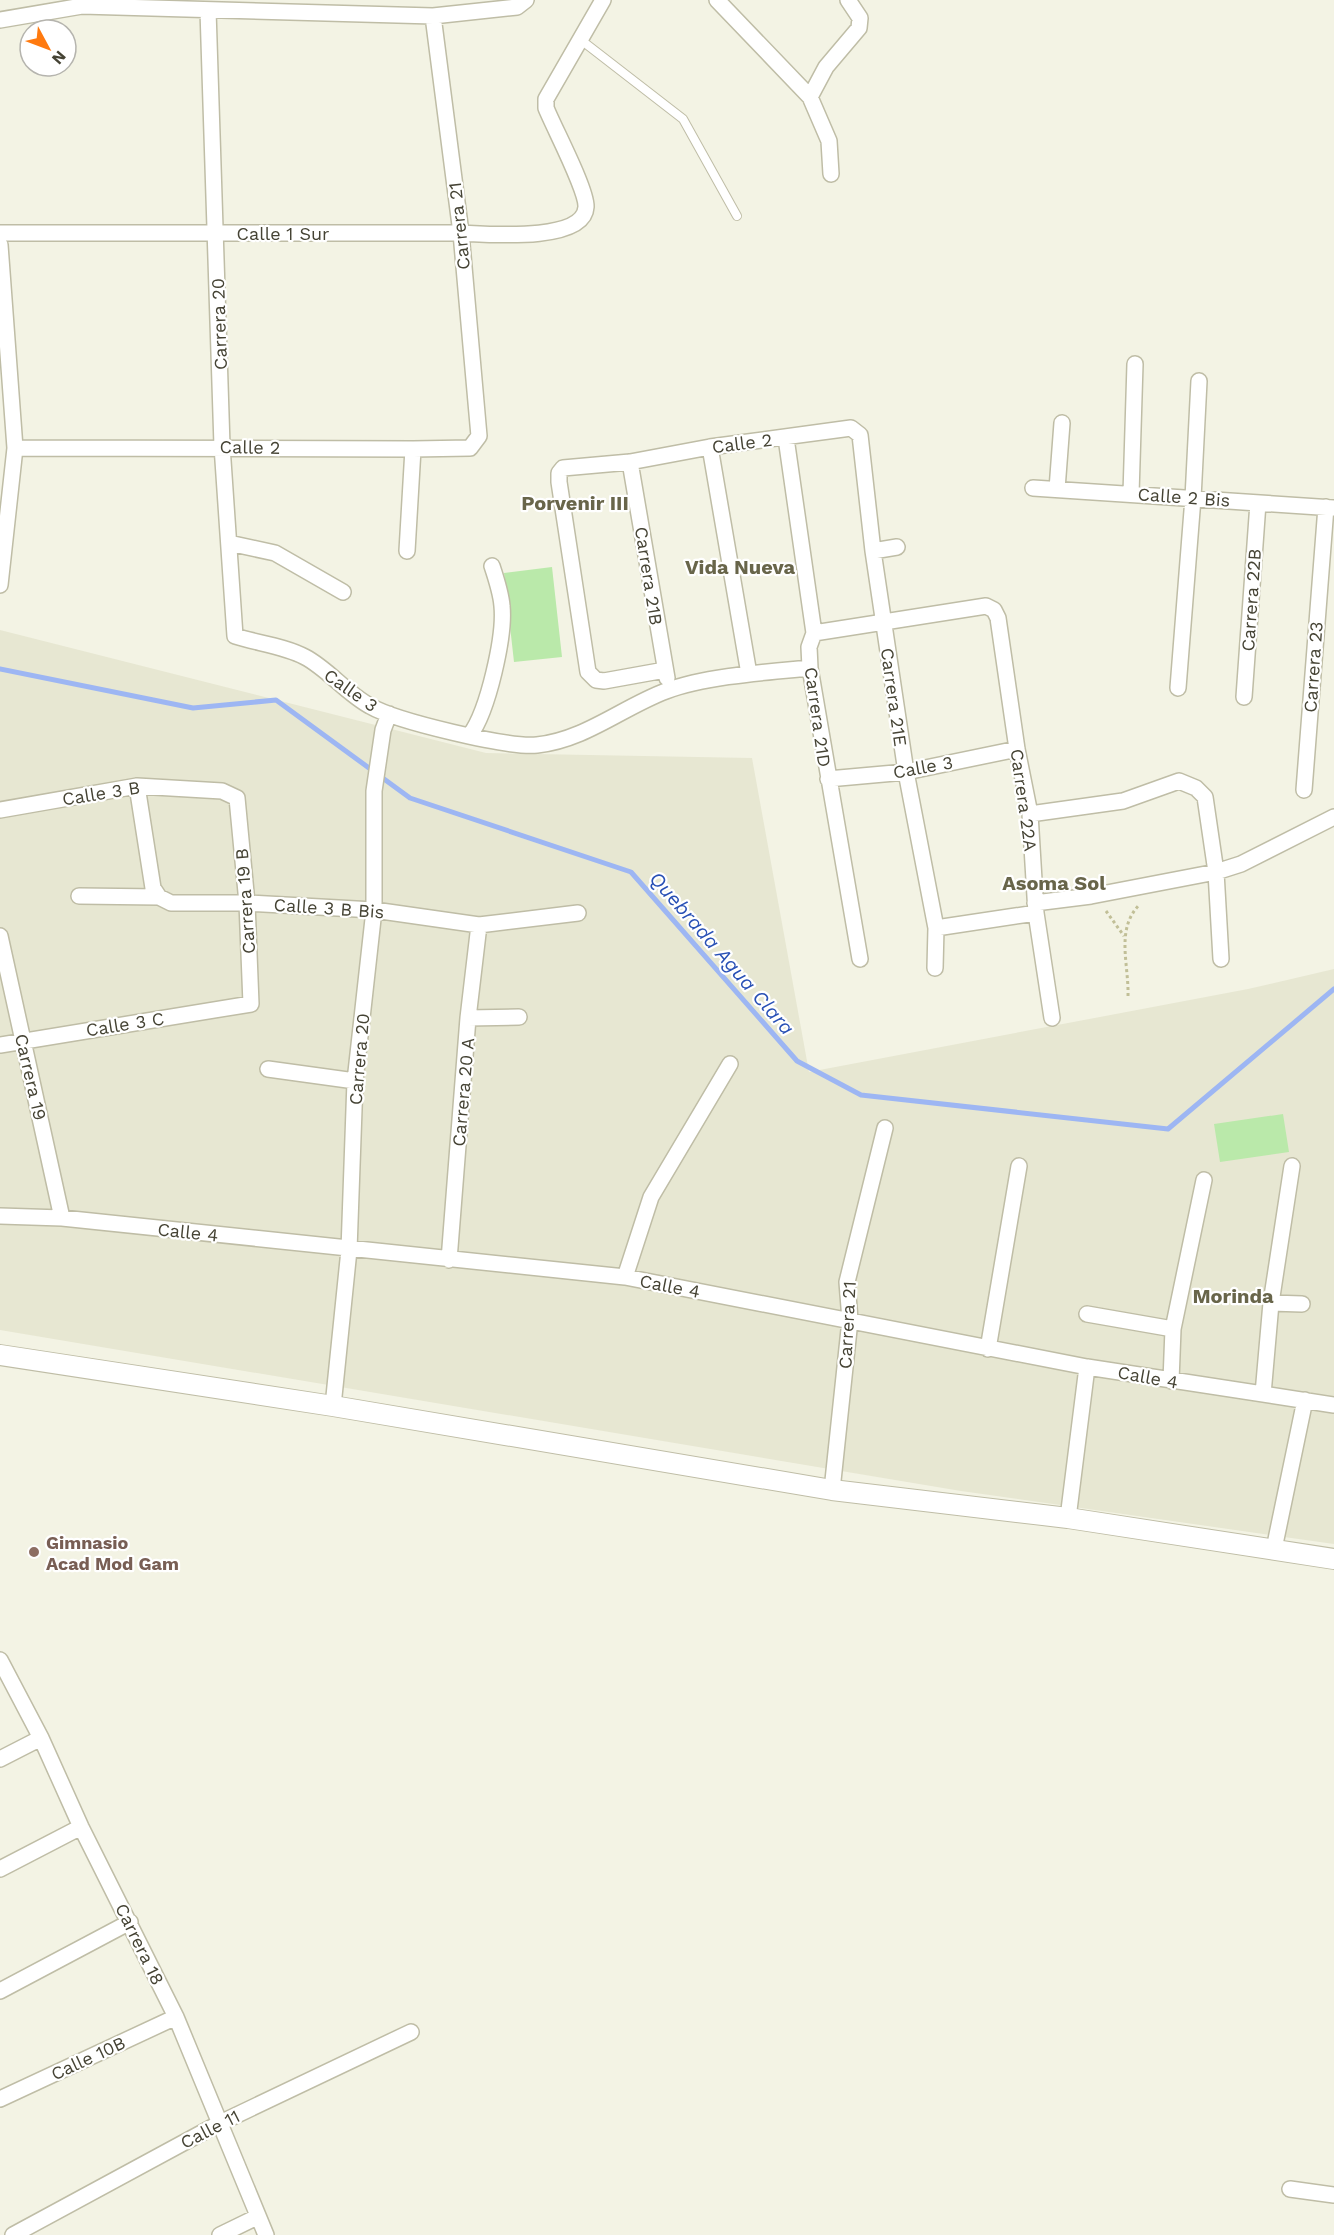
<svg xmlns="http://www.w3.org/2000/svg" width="1334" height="2235" font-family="'Work Sans',sans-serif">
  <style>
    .residential { fill: #e7e7d2 }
    .green { fill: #bae9aa }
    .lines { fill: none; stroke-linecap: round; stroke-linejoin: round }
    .stream { stroke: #9db6f3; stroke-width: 5 }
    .service-casing { stroke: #bfbda6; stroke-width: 10 }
    .minor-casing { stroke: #bfbda6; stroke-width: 18 }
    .tertiary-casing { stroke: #bfbda6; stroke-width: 22 }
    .path { stroke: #c1bf97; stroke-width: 3; stroke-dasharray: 3 3; stroke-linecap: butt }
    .service { stroke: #fff; stroke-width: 8 }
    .minor { stroke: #fff; stroke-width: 15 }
    .tertiary { stroke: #fff; stroke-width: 20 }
    .education-dot { fill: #8d6e63; stroke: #fff; stroke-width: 2 }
    .labels { text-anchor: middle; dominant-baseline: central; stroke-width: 4.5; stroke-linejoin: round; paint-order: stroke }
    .street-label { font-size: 18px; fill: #454334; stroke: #fff }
    .education-label { font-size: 18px; font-weight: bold; fill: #785e54; stroke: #fff; text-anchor: start }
    .neighbourhood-label { font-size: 20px; font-weight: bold; fill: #68654a; stroke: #fff }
    .water-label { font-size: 20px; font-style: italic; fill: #2850b5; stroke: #fff }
  </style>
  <rect width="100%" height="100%" fill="#f3f3e4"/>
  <path class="residential" d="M0 630 486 753 752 758 809 1072 1248 989 1334 969V1544L961 1491 0 1330Z"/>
  <path class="green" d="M552 567 562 657 514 662 504 573Z
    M1283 1114 1289 1152 1220 1162 1214 1124Z"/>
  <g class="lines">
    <path class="stream" d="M0 669 193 708 276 700 410 798 631 872 797 1061 861 1095 1168 1129 1334 989"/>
    <g class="service-casing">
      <path id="service" d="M581 40 683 119 737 216"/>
    </g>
    <g class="minor-casing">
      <path id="minor" d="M717 0 810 97 829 141 831 174
        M208 10 222 446 235 636C256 643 285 646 305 657 328 669 346 693 370 706 396 721 508 748 537 745 585 740 623 707 666 691 706 676 768 672 810 668
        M0 20 82 6 433 16 517 7 526 0
        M810 97 826 67 859 28 860 18 848 0
        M0 233H461C485 234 584 243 586 207 587 190 554 128 546 108V99L603 0
        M0 245 15 448 0 585
        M786 438 814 633 809 647 810 668 860 959
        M710 447 749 674
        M15 448 413 449 470 448 479 436 461 233 433 16
        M630 462 667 678
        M1033 488 1334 508
        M1057 489 1062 423
        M1131 494 1135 364
        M229 543 275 553 343 592
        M407 551 413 449
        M873 551 897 547
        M814 633 986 606 994 610 998 618 1017 749 1030 814 1036 913 1052 1018
        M665 670 604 681 596 680 588 672 559 482V473L563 468 630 462 710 447 851 428 860 435 873 551 906 772 936 928 935 968
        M1178 688 1193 498 1199 381
        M1244 697 1258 503
        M470 735C488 711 505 636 502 606 501 593 496 578 492 566
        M828 779 906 772 1017 749
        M137 786 153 888 159 897
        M1304 790 1326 507
        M0 810 137 786 222 791 237 798 247 903 251 1004 0 1045
        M1030 814 1123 801 1179 781 1196 788 1205 797 1216 872 1221 959
        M79 896 159 897 171 903H247L374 910 479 925 578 913
        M1035 903 1091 896 1216 872 1241 864 1334 817
        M936 928 1036 913
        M0 936 62 1218
        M468 1018 519 1017
        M268 1069 355 1081
        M0 1216 62 1218 625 1277 1087 1367 1334 1405
        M449 1260 468 1018 479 925
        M625 1277 651 1197 730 1064
        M1271 1303 1302 1304
        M1087 1314 1173 1329
        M988 1349 1019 1166
        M1171 1381 1173 1329 1204 1180
        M1263 1394 1271 1303 1292 1166
        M333 1406 349 1250 355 1081 374 910V791L383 730 389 714
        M832 1490 850 1320 847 1282 885 1128
        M1068 1518 1087 1367
        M1274 1549 1305 1400
        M0 1660 41 1738 81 1827 176 2017 266 2235
        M0 1759 41 1738
        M0 1869 81 1827
        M0 1991 130 1922
        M0 2099 176 2017
        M1290 2189 1334 2195
        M13 2235 220 2123 411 2032
        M220 2235 257 2217"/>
    </g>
    <g class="tertiary-casing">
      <path id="tertiary" d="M0 1355 333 1406 832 1490 1068 1518 1334 1559"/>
    </g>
    <path class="path" d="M1106 911 1124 936
      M1128 996C1129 964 1115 929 1140 904"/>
    <use href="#service" class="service"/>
    <use href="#minor" class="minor"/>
    <use href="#tertiary" class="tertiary"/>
  </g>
  <circle class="education-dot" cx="34" cy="1552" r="6"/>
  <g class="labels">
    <g class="street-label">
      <text transform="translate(459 226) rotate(-96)">Carrera 21</text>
      <text x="283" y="233">Calle 1 Sur</text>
      <text transform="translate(219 324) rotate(-92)">Carrera 20</text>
      <text transform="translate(742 443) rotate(-7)">Calle 2</text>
      <text transform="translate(250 447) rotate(1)">Calle 2</text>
      <text transform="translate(1184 497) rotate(4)">Calle 2 Bis</text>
      <text transform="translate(649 576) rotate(81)">Carrera 21B</text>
      <text transform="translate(1251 600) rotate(-86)">Carrera 22B</text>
      <text transform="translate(1313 667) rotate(-86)">Carrera 23</text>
      <text transform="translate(351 690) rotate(35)">Calle 3</text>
      <text transform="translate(894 697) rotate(82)">Carrera 21E</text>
      <text transform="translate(818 717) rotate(82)">Carrera 21D</text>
      <text transform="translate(923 767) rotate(-10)">Calle 3</text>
      <text transform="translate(101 793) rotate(-9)">Calle 3 B</text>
      <text transform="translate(1024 800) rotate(82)">Carrera 22A</text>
      <text transform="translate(245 901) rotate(-94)">Carrera 19 B</text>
      <text transform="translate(329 908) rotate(4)">Calle 3 B Bis</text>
      <text transform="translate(125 1024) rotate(-9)">Calle 3 C</text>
      <text transform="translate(359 1059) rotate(-85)">Carrera 20</text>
      <text transform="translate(31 1077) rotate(77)">Carrera 19</text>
      <text transform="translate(463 1092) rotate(-85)">Carrera 20 A</text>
      <text transform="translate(188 1232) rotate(6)">Calle 4</text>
      <text transform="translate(670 1286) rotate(11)">Calle 4</text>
      <text transform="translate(847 1325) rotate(-87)">Carrera 21</text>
      <text transform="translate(1148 1377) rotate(10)">Calle 4</text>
      <text transform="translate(140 1944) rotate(64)">Carrera 18</text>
      <text transform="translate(88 2058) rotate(-25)">Calle 10B</text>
      <text transform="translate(210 2129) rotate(-27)">Calle 11</text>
    </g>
    <g class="education-label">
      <text x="46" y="1542">Gimnasio<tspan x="46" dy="21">Acad Mod Gam</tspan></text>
    </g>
    <g class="neighbourhood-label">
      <text x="575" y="503">Porvenir III</text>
      <text x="740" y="567">Vida Nueva</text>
      <text x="1054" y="883">Asoma Sol</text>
      <text x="1233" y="1296">Morinda</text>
    </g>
    <g class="water-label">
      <text transform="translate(722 953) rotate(49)">Quebrada Agua Clara</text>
    </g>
  </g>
  <g transform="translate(48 48) rotate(131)"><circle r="28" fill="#ffffff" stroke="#b5b4ae" stroke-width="1.5"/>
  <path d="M0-4.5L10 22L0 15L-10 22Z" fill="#ff7a0f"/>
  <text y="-9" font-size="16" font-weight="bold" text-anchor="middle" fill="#454334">N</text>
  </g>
</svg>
